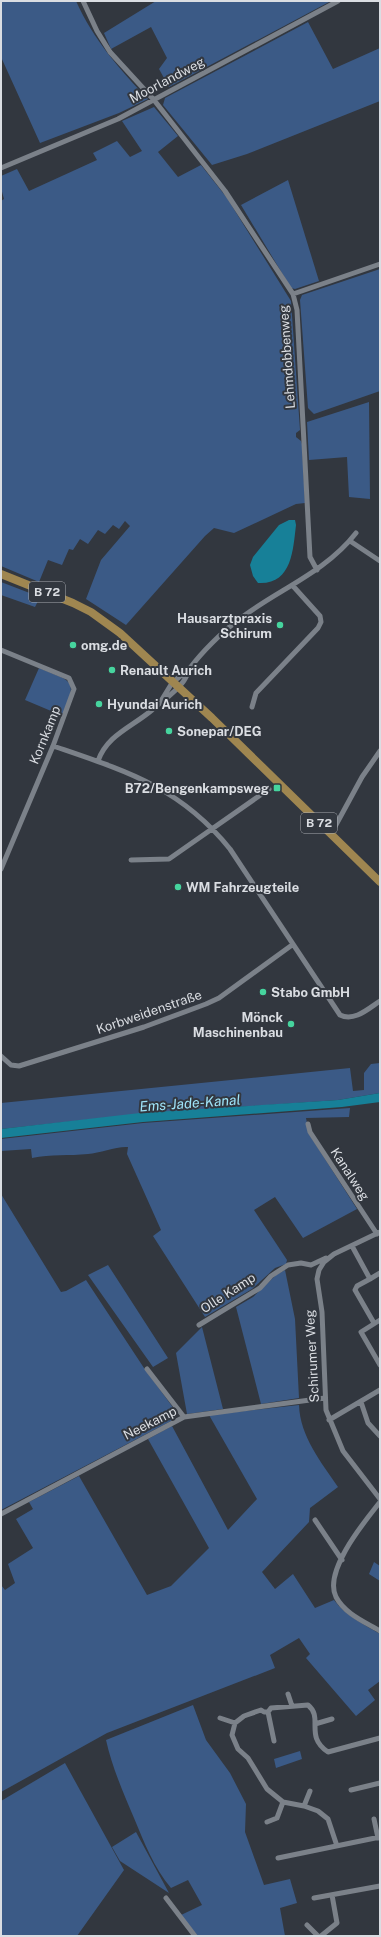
<svg xmlns="http://www.w3.org/2000/svg" width="381" height="1937" font-family="'Public Sans',sans-serif">
  <style>
    .green { fill: #3b5a86 }
    .water { fill: #178098 }
    .lines { fill: none; stroke-linecap: round; stroke-linejoin: round }
    .street { stroke: #7b8189; stroke-width: 5 }
    .primary { stroke: #9f8650; stroke-width: 8 }
    .poi-dot { fill: #46d49e; stroke: #32373f; stroke-width: 1.5 }
    .labels { text-anchor: middle; dominant-baseline: central; stroke-width: 4; stroke-linejoin: round; paint-order: stroke }
    .shield { fill: #32373f; stroke: #a8abb1; stroke-width: 1 }
    .shield-label { font-size: 12px; font-weight: bold; fill: #dadde2 }
    .street-label { font-size: 13px; fill: #dadde2; stroke: #32373f }
    .poi-label { font-size: 13px; font-weight: bold; fill: #dadde2; stroke: #32373f; text-anchor: start }
    .water-label { font-size: 14px; font-style: italic; fill: #9ee3f8; stroke: #32373f }
  </style>
  <rect width="100%" height="100%" fill="#32373f"/>
  <path class="green" d="M1 1H76C93 39 120 70 148 99L119 113 40 143 1 57Z
    M156 1H331L169 87 159 69 167 58 151 27 111 49 104 33Z
    M308 22 333 69 380 48V101L247 154 212 165 163 105 165 98Z
    M154 107 178 136 158 152 178 177 201 165 227 198 291 301 300 430 296 433V437L301 441 302 444 305 503 296 504 234 533 214 528 205 536 126 625 86 599 101 560 130 526 125 521 119 529 113 525 105 534 98 530 88 544 80 539 73 550 69 549 62 565 48 560 39 582 1 566V201L4 199 1 188V176L17 169 29 191 97 160 93 153 117 141 130 157 142 151 122 121Z
    M288 180 319 281 295 289 291 288 241 205Z
    M380 269V391L314 414 308 408 300 300 302 295Z
    M369 402 370 499 349 497 347 457 309 460 307 422Z
    M1 582 40 597 35 607 1 595Z
    M39 668C74 683 77 678 63 716L25 700Z
    M380 1063V1093L338 1100 140 1114 1 1129V1103L350 1068 353 1091 364 1090V1073L371 1064Z
    M350 1108 349 1117 306 1118 309 1134 357 1209 303 1238 275 1197 254 1210 287 1260 286 1264 275 1268 252 1289 205 1317 153 1236 161 1230 127 1154 128 1147C117 1146 100 1153 88 1154 69 1156 51 1154 32 1158L31 1149 1 1151V1139L143 1123Z
    M1 1194 61 1292 66 1291 86 1280 144 1368 177 1413 173 1420 1 1510Z
    M108 1265 168 1358 153 1367 88 1275Z
    M285 1270 295 1319 299 1398 261 1404 236 1307 253 1297 276 1275Z
    M202 1327 223 1409 187 1414 176 1353Z
    M299 1405C300 1436 321 1462 338 1487L310 1508 309 1522 262 1572 275 1589 293 1574 315 1608 334 1600C346 1616 363 1624 380 1634V1681L368 1690 375 1700 356 1716 306 1658 310 1654 299 1638 270 1655 275 1668 107 1733 1 1792V1585L5 1590 15 1583 8 1564 33 1548 16 1519 33 1509 29 1502 79 1476 147 1595 171 1586 209 1548 148 1439 172 1426 228 1530 257 1499 209 1415Z
    M374 1562 380 1566V1581L369 1574Z
    M193 1705 206 1740 230 1773 246 1804 245 1832 264 1885 290 1879 297 1903 280 1908 285 1936H198L181 1915 202 1905 188 1880 171 1888C154 1868 144 1842 134 1818 123 1792 112 1767 106 1740Z
    M300 1751 302 1759 276 1768 274 1759Z
    M65 1763 124 1870 77 1936H3L1 1935V1801Z
    M136 1832 169 1893 120 1861 112 1847Z"/>
  <path class="water" d="M289 520H295L296 525C293 550 292 585 258 583L253 576 250 565 253 557 279 525Z
    M380 1093V1102L342 1107 143 1122 1 1138V1129L140 1113 338 1100Z"/>
  <g class="lines">
    <path class="street" d="M83 1 97 31 110 52 154 100 225 191 293 294 297 310 310 557 317 570
      M1 168 118 119 338 1
      M293 294 380 264
      M350 541 380 561
      M1 650 69 678 74 689 53 746 1 869
      M161 701 172 683 190 668
      M252 707 256 693 318 628 321 622 320 616 293 586
      M53 746C126 771 180 787 230 849L340 1015C354 1022 368 1009 380 1001
      M98 761C107 735 132 727 152 710 162 701 175 693 183 682 186 678 188 673 190 668 202 652 221 633 237 621 276 590 324 574 356 533
      M228 789 260 791 262 794
      M331 834 362 777 380 751
      M131 860 169 859 269 789
      M1 1056 11 1065 19 1066 144 1027 206 1004 219 998 292 945
      M308 1124 310 1132 377 1234
      M380 1232 334 1254 324 1262 319 1270 317 1279 322 1312 326 1410 343 1451 380 1499
      M352 1246 370 1279 357 1286 355 1290 374 1323
      M370 1279 380 1273
      M380 1320 361 1332 380 1365
      M199 1325 260 1288 271 1276 288 1265 301 1263 311 1265 326 1258
      M147 1369 184 1417
      M361 1402 368 1423 380 1436
      M329 1420 380 1390
      M380 1502C365 1521 323 1571 336 1597 345 1614 365 1622 380 1631
      M1 1514 184 1417 325 1398
      M315 1520 342 1560
      M288 1694 292 1706
      M268 1712 274 1741
      M220 1718 235 1723
      M315 1724 332 1719
      M351 1790 380 1783
      M304 1806 310 1791
      M374 1819 378 1838
      M267 1822 277 1818 283 1802
      M337 1846 328 1819 318 1811 304 1806 283 1802 267 1789 248 1758 238 1749 232 1735 235 1723 244 1716 261 1710 264 1712H268L271 1708 308 1705C324 1718 304 1736 328 1752L380 1738
      M278 1858 380 1837
      M166 1898 195 1936
      M314 1898 380 1886
      M307 1925 318 1936
      M321 1936 337 1923 332 1895"/>
    <path class="primary" d="M1 574 73 603 91 612 120 633 212 718 380 882"/>
  </g>
  <g class="poi-dot">
    <circle cx="280" cy="625" r="4"/>
    <circle cx="73" cy="645" r="4"/>
    <circle cx="112" cy="670" r="4"/>
    <circle cx="99" cy="704" r="4"/>
    <circle cx="169" cy="731" r="4"/>
    <rect x="273" y="784" width="8" height="8" rx="2"/>
    <circle cx="178" cy="887" r="4"/>
    <circle cx="263" cy="992" r="4"/>
    <circle cx="291" cy="1024" r="4"/>
  </g>
  <g class="labels">
    <g class="shield">
      <rect x="29" y="582" width="36" height="20" rx="3"/>
      <rect x="301" y="813" width="36" height="20" rx="3"/>
    </g>
    <g class="shield-label">
      <text x="47" y="592">B 72</text>
      <text x="319" y="823">B 72</text>
    </g>
    <g class="street-label">
      <text transform="translate(167 80) rotate(-28)">Moorlandweg</text>
      <text transform="translate(287 357) rotate(-94)">Lehmdobbenweg</text>
      <text transform="translate(45 735) rotate(-68)">Kornkamp</text>
      <text transform="translate(149 1012) rotate(-19)">Korbweidenstraße</text>
      <text transform="translate(350 1174) rotate(57)">Kanalweg</text>
      <text transform="translate(228 1293) rotate(-33)">Olle Kamp</text>
      <text transform="translate(312 1356) rotate(-93)">Schirumer Weg</text>
      <text transform="translate(150 1423) rotate(-27)">Neekamp</text>
    </g>
    <g class="poi-label">
      <text x="272" y="618" text-anchor="end">Hausarztpraxis<tspan x="272" dy="15">Schirum</tspan></text>
      <text x="81" y="645">omg.de</text>
      <text x="120" y="670">Renault Aurich</text>
      <text x="107" y="704">Hyundai Aurich</text>
      <text x="177" y="731">Sonepar/DEG</text>
      <text x="269" y="788" text-anchor="end">B72/Bengenkampsweg</text>
      <text x="186" y="887">WM Fahrzeugteile</text>
      <text x="271" y="992">Stabo GmbH</text>
      <text x="283" y="1017" text-anchor="end">Mönck<tspan x="283" dy="15">Maschinenbau</tspan></text>
    </g>
    <g class="water-label">
      <text transform="translate(190 1103) rotate(-4)">Ems-Jade-Kanal</text>
    </g>
  </g>
  <rect width="381" height="1937" fill="none" stroke="#dadde2" stroke-width="4"/>
</svg>
